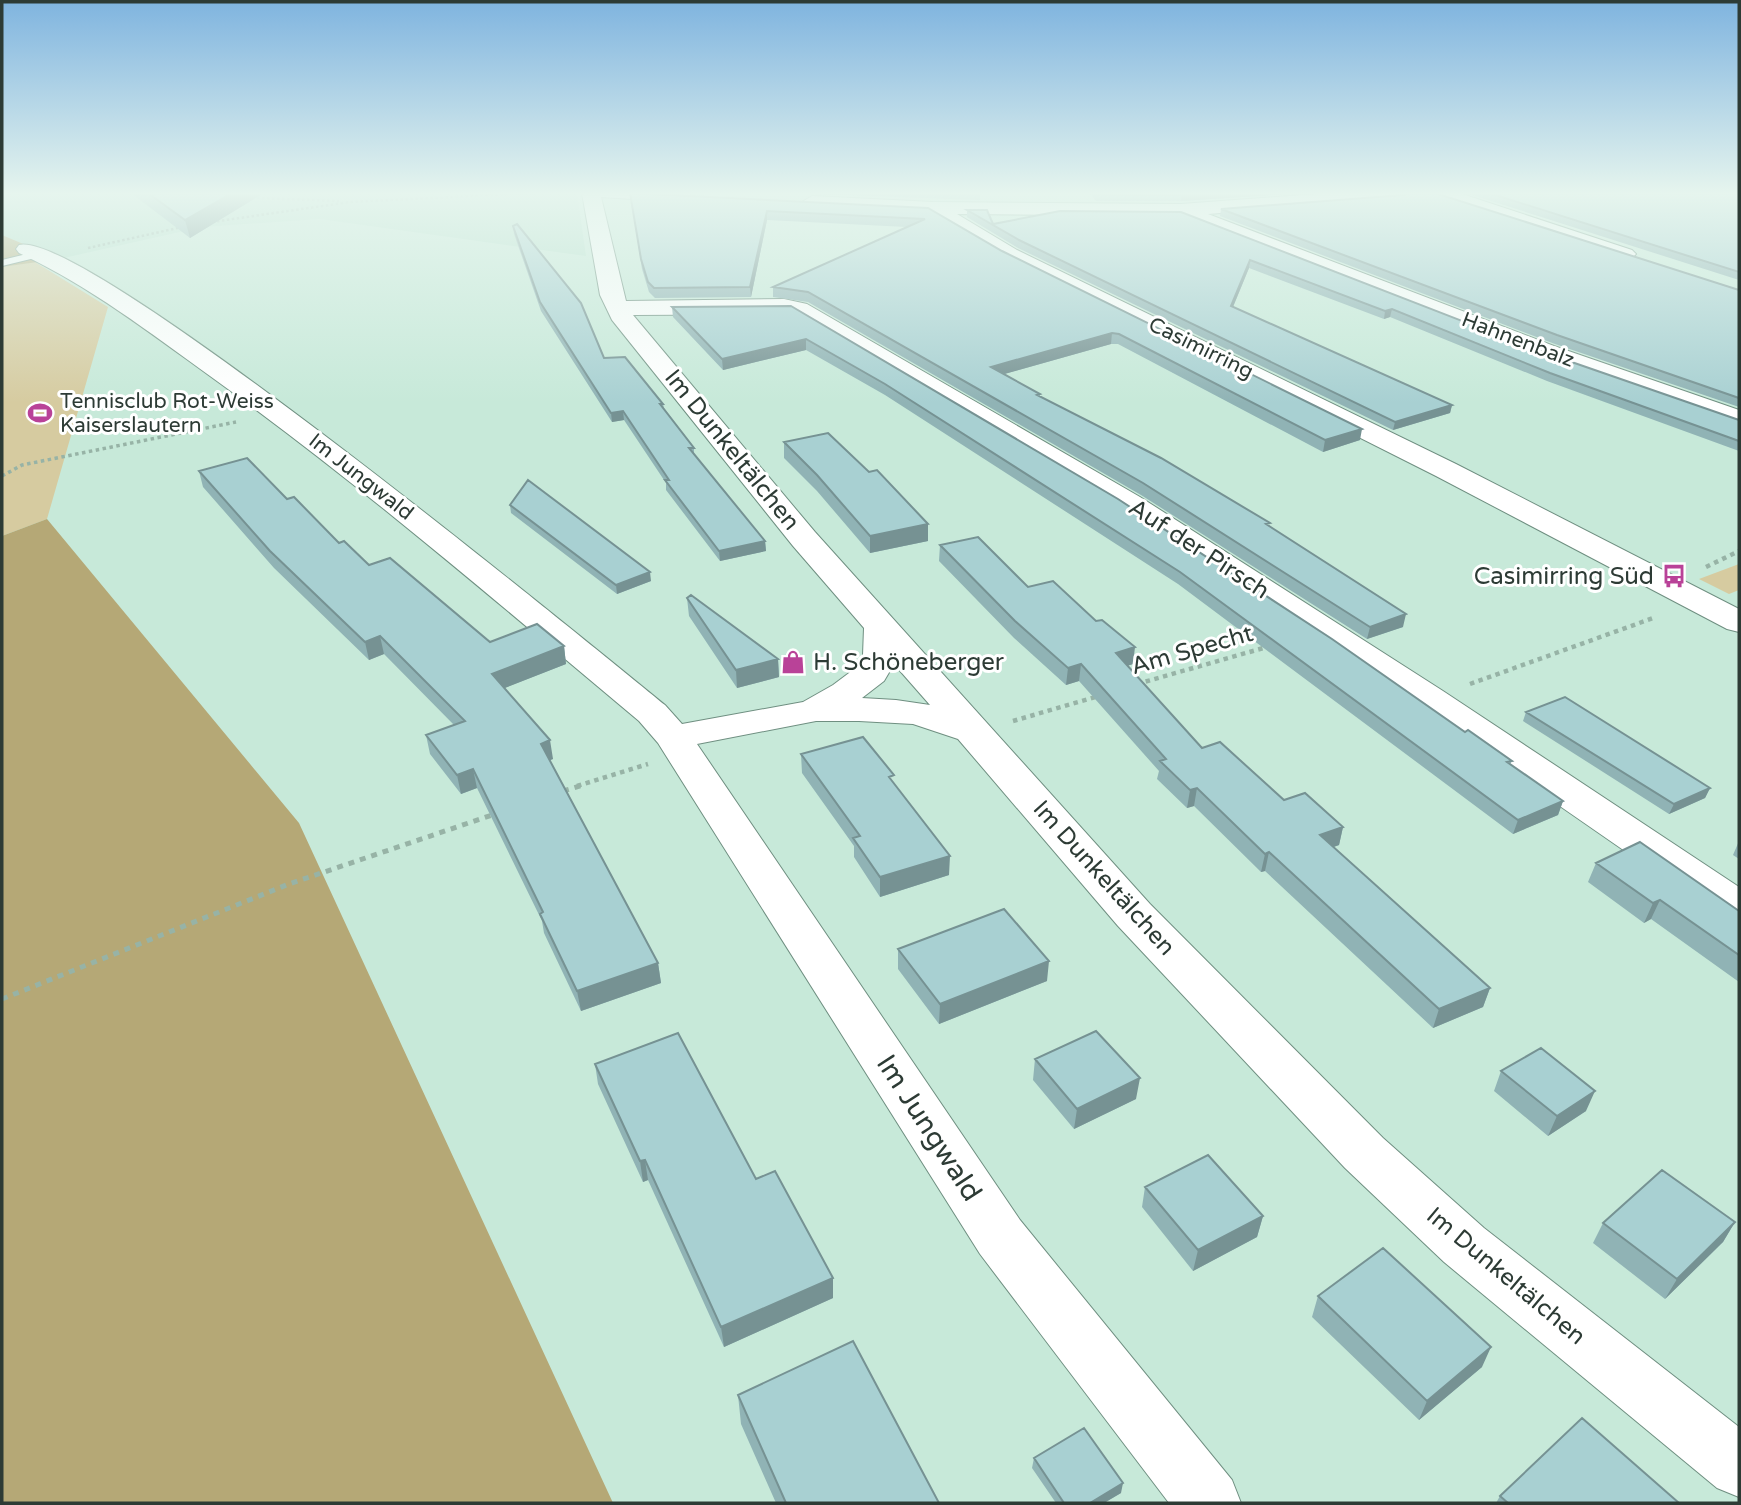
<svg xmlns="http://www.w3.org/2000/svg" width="1741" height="1505" font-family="'Varela Round',sans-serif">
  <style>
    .built { fill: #b6e0cd }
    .green { fill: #d6cba0 }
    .forest { fill: #b5a876 }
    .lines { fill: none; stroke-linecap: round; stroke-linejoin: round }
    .service-casing { stroke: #6f8f81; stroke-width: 2 }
    .minor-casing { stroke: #6f8f81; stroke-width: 2 }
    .path-far3 { stroke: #97b3a6; stroke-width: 2.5; stroke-dasharray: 2.5 2.5; stroke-linecap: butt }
    .path-far2 { stroke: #97b3a6; stroke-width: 3.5; stroke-dasharray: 3.5 3.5; stroke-linecap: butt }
    .path-far1 { stroke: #97b3a6; stroke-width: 4.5; stroke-dasharray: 4.5 4.5; stroke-linecap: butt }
    .path { stroke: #97b3a6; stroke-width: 5; stroke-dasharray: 6 6; stroke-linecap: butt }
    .service { fill: #fff; fill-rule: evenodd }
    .minor { fill: #fff; fill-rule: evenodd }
    .wall { fill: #90b3b5 }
    .shaded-wall { fill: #769293 }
    .building { fill: #a8d0d2; stroke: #769293; stroke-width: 2 }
    .labels { text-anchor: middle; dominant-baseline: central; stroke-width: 6; stroke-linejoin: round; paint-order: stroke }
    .far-street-label { font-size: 21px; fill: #2d3b35; stroke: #fff }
    .far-poi-label { font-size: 21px; fill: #2d3b35; stroke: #fff; text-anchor: start }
    .street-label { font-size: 24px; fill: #2d3b35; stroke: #fff }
    .poi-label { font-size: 24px; fill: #2d3b35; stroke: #fff; text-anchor: end }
    .near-street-label { font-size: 28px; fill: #2d3b35; stroke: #fff }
  </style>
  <rect width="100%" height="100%" fill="#c7e9d9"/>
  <path class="built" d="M2 193H577L586 256 320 219 202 227 59 259 2 235Z"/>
  <path class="green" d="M35 262 108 307 47 519 2 536V267Z
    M1739 564V590L1729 594 1699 579Z"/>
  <path class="forest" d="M2 235 59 259 2 267Z
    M47 519 299 823 613 1503H2V536Z"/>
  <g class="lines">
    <g class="service-casing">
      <path id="service" d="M39 251 45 254 43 256 2 266V260Z"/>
    </g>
    <g class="minor-casing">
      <path id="minor" d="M582 193H689L692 196 682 202 601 197 626 301 784 299 807 304 1140 497 1443 691 1739 887V923L1723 919 1417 707 1118 509 792 314 633 315 815 532 1150 904 1383 1138 1484 1228 1739 1427V1497L1717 1488 1444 1262 1345 1168 1118 926 958 739 913 724 859 721H816L697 744 1020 1220 1232 1480 1241 1503H1169L980 1254 658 743 639 721C498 603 359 483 210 376 149 332 88 285 19 253L16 249 19 245C84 228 586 641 665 705L682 724 803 702 833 685 857 667 863 655 864 628 793 546 612 320 600 295ZM894 664 930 705 896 700 862 698 884 681Z
        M1331 193H1411L1401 199 1208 214 1554 346 1739 410V427L1536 356 1181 216 957 214 1017 250 1456 464 1739 609V632L1727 629 1436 476 1003 258 929 214 812 208 802 202 812 196 933 202 1181 204Z
        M1431 193H1459L1632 250 1636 254 1632 258H1618L1434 197Z"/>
    </g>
    <path class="path-far3" d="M257 198 339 201
      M212 222 350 202 533 193
      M88 248 182 227"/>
    <path class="path-far2" d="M2 476 22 465 236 422"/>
    <path class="path-far1" d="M1706 567 1739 551
      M1137 684 1267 647
      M1470 684 1656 617
      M1013 721 1099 696
      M577 786 648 764"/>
    <path class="path" d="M563 791 583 785
      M2 999 289 884 495 814"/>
    <use href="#service" class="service"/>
    <use href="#minor" class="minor"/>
  </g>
  <path class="wall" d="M131 193H264L190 238Z
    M630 193 928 208 1002 251 1360 440 1323 452 1118 344H1111L1004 374 1040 394V397L1270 526 1403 627 1367 639 1141 495 808 302 773 297V287L907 227 767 220 751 297 655 298 649 292 642 269Z
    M786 193H980V200Z
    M1090 193H1300L1181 201H1096Z
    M1466 193H1739V280Z
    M1403 195 1739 290V407L1555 344 1220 216 1221 209Z
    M967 210 993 224 1181 212 1537 350 1739 420V451L1547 381 1390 317 1384 319 1249 268 1233 307 1452 405 1450 413 1393 430 1018 248 967 217Z
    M513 226 604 358 663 404 664 408 694 448V454L765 541 766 551 720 561 666 490V483L624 420 612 422 541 311 514 234Z
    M791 306 1512 761 1510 764 1563 801 1558 815 1513 834 1178 584 885 395 806 350 723 370 673 317 672 307Z
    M784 442 869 472 928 524V541L870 553 817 491 784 458Z
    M199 471 287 499 339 543 369 565 490 642 564 646 566 664 504 688 553 759 550 760 658 963 661 983 581 1011 544 933 542 921 477 788 461 794 430 754 426 735 454 725 384 654 369 660 274 568 203 487Z
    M510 505 651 581 617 594 511 513Z
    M940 545 1028 587 1133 664 1127 666 1202 748 1284 800 1343 827 1339 845 1333 847 1490 988 1483 1007 1433 1028 1265 871 1261 872 1194 806 1187 808 1157 779 1159 771 1079 681 1066 685 1014 638 939 561Z
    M687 598 778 659 779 677 737 688 689 616Z
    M1526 712 1710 788 1705 798 1669 814 1523 721Z
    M801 754 894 783 949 875 880 897 854 857V846L802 773Z
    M1739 841V859L1733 855Z
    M1596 863 1739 911V982L1651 919 1644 923 1588 882Z
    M898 949 1047 981 939 1024 898 969Z
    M1035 1059 1136 1099 1074 1129 1033 1080Z
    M595 1064 756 1179 833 1298 724 1347 648 1180 643 1182 598 1084Z
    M1501 1071 1586 1111 1548 1136 1494 1091Z
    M1145 1187 1263 1216 1257 1237 1193 1271 1142 1207Z
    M1735 1222 1723 1242 1665 1299 1593 1243 1603 1223Z
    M1318 1296 1482 1367 1419 1420 1312 1317Z
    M738 1395 939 1503H776L741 1424Z
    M1034 1458 1121 1493 1104 1503H1056L1032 1468Z
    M1500 1496 1679 1503H1496Z"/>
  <path class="shaded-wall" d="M232 193H264L190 238 185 220Z
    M1209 193H1300L1181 201 1182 195Z
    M767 211V220L751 297 750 287Z
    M1250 260 1249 268 1230 314 1231 306Z
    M1392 309 1390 317 1384 319 1385 311Z
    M1112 333 1111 344 990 378 991 367Z
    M806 339V350L723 370 722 359Z
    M1452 405 1450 413 1393 430 1395 422Z
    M623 411 624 420 612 422 611 413Z
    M1362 429 1360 440 1323 452 1325 440Z
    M928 524V541L870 553V536Z
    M765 541 766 551 720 561 719 551Z
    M650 572 651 581 617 594 616 585Z
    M1406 614 1403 627 1367 639 1370 627Z
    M380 636 384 654 369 660 365 642Z
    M564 646 566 664 495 692 492 674Z
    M1135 647 1133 664 1114 670 1116 653Z
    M778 659 779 677 737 688 736 670Z
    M1081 664 1079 681 1066 685 1068 668Z
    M550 740 553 759 545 762 541 744Z
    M473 769 477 788 461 794 457 775Z
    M1197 788 1194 806 1187 808 1190 790Z
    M1710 788 1705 798 1669 814 1674 804Z
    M1563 801 1558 815 1513 834 1518 820Z
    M1343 827 1339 845 1315 854 1320 835Z
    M1269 852 1265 871 1261 872 1265 854Z
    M950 856 949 875 880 897V877Z
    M1660 900 1651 919 1644 923 1653 903Z
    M1049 961 1047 981 939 1024 940 1004Z
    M658 963 661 983 581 1011 577 991Z
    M1490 988 1483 1007 1433 1028 1439 1009Z
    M1140 1078 1136 1099 1074 1129 1077 1109Z
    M1595 1091 1586 1111 1548 1136 1557 1116Z
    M645 1160 648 1180 643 1182 640 1161Z
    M1263 1216 1257 1237 1193 1271 1198 1250Z
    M1735 1222 1723 1242 1665 1299 1677 1279Z
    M833 1278V1298L724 1347 721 1327Z
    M1491 1347 1482 1367 1419 1420 1427 1401Z
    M1123 1483 1121 1493 1104 1503H1090Z"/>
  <path class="building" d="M148 193H232L185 220Z
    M630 193 928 208 1002 251 1362 429 1325 440 1119 334 1112 333 991 367 1040 394 1037 395 1161 458 1270 523 1266 524 1406 614 1370 627 1143 483 808 292 773 287 925 219 767 211 750 287 654 288 648 282 641 259Z
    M1096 193H1209L1182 195 1096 194Z
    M1409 193H1435L1739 290V398L1557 335 1221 209 1403 195Z
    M1489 193H1739V272Z
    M967 210H987L993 224 1060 211 1181 212 1537 350 1739 420V441L1550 373 1392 309 1385 311 1250 260 1231 306 1452 405 1395 422 1019 240Z
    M517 224 581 303 604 358 625 357 663 404H660L694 448H689L765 541 719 551 665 480H669L623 411 611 413 540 302 513 226Z
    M791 306 1118 499 1332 639 1465 732 1468 730 1512 761 1507 762 1563 801 1518 820 1180 572 885 384 806 339 722 359 672 307Z
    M828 433 869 472 877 470 928 524 870 536 817 475 784 442Z
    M247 458 287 499 294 497 339 543 344 541 369 565 390 558 490 642 537 624 564 646 492 674 550 740 541 744 658 963 577 991 540 914 543 912 473 769 457 775 426 735 465 721 380 636 365 642 270 551 199 471Z
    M528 480 650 572 616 585 510 505Z
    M978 537 1028 587 1053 581 1096 621 1102 620 1135 647 1116 653 1202 748 1220 742 1284 800 1305 793 1343 827 1320 835 1490 988 1439 1009 1269 852 1265 854 1197 788 1190 790 1160 761 1166 759 1081 664 1068 668 1015 621 940 545Z
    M691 595 778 659 736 670 687 598Z
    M1565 697 1710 788 1674 804 1526 712Z
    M863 737 894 775 889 777 950 856 880 877 853 838 860 836 801 754Z
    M1640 842 1739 911V955L1660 900 1653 903 1596 863Z
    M1004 909 1049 961 940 1004 898 949Z
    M1096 1031 1140 1078 1077 1109 1035 1059Z
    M678 1033 756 1179 775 1171 833 1278 721 1327 645 1160 640 1161 595 1064Z
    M1541 1048 1595 1091 1557 1116 1501 1071Z
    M1208 1155 1263 1216 1198 1250 1145 1187Z
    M1662 1170 1735 1222 1677 1279 1603 1223Z
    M1383 1248 1491 1347 1427 1401 1318 1296Z
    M853 1341 939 1503H786L738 1395Z
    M1582 1418 1679 1503H1508L1500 1496Z
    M1084 1428 1123 1483 1090 1503H1064L1034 1458Z"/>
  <linearGradient id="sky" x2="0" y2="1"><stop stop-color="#7fb4df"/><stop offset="0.48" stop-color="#e6f5ee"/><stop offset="1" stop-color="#e6f5ee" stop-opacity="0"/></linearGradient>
  <rect width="1741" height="403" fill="url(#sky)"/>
  <defs>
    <g id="stadium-bare" transform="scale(1.89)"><path d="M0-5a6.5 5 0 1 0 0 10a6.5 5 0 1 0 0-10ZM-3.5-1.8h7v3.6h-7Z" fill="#b94298" stroke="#fff" stroke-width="2.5" paint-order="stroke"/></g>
    <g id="bus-bare" transform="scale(1.89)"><path d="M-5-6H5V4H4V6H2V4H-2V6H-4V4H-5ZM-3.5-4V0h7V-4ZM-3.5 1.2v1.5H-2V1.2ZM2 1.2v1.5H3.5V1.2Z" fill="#b94298" stroke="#fff" stroke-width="2.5" paint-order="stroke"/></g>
    <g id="shop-bare" transform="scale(1.89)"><path d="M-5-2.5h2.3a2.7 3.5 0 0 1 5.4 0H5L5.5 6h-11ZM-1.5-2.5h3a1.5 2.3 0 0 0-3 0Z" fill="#b94298" stroke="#fff" stroke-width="2.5" paint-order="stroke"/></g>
  </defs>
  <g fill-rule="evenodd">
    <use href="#stadium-bare" x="40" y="413"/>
    <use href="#bus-bare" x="1674" y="576"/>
    <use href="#shop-bare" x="793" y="662"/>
  </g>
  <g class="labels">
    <g class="far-street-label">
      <text transform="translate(1518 340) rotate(21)">Hahnenbalz</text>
      <text transform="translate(1201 348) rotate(26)">Casimirring</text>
      <text transform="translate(361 477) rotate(38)">Im Jungwald</text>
    </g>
    <g class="far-poi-label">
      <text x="60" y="401">Tennisclub Rot-Weiss<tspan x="60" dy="24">Kaiserslautern</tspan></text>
    </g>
    <g class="street-label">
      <text transform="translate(732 450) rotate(51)">Im Dunkeltälchen</text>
      <text transform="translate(1199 549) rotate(33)">Auf der Pirsch</text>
      <text transform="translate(1192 650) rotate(-16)">Am Specht</text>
      <text transform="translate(1104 878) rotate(48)">Im Dunkeltälchen</text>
      <text transform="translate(1506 1276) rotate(40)">Im Dunkeltälchen</text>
    </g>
    <g class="poi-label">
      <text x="1654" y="576">Casimirring Süd</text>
      <text x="813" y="662" text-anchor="start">H. Schöneberger</text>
    </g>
    <g class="near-street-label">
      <text transform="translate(929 1128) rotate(57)">Im Jungwald</text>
    </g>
  </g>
  <rect width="1741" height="1505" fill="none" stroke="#2d3b35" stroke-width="7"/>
</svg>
